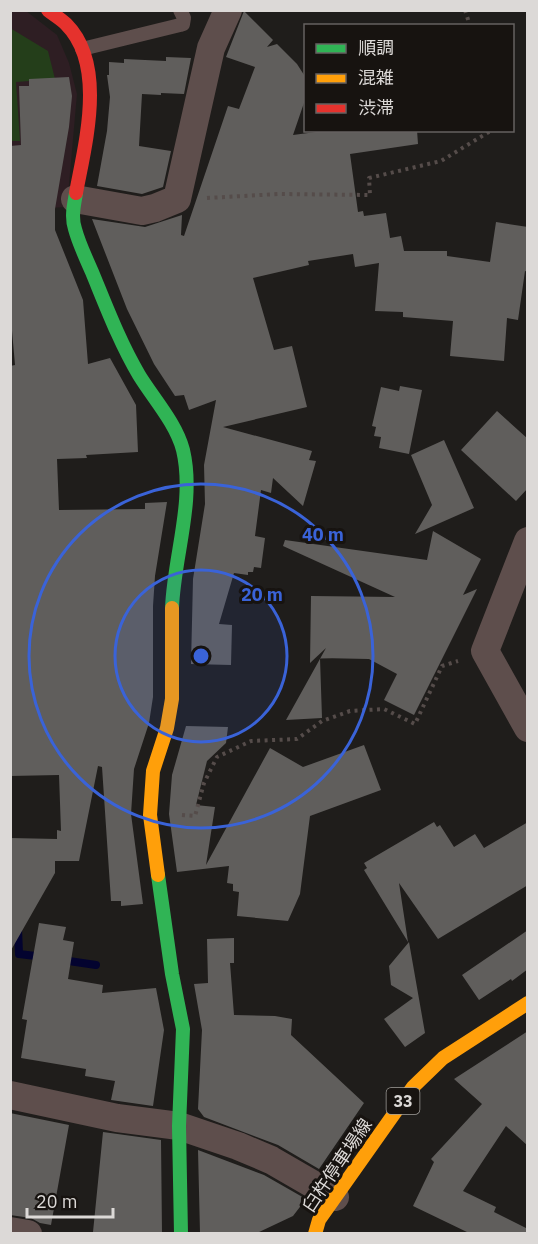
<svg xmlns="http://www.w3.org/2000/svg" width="538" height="1244" font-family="'IBM Plex Sans','Noto Sans JP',sans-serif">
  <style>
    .education { fill: #2e1e23 }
    .green { fill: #243e1a }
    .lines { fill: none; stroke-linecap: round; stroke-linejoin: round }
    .stream { stroke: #03032f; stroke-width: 8 }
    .building { fill: #605e5c }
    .path { stroke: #554c4a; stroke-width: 4; stroke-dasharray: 3 4.5; stroke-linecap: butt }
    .lane { stroke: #5e4e4c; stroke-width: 14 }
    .street { stroke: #5e4e4c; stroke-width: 28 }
    .fast { stroke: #30b455; stroke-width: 14 }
    .slow { stroke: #ff9f0a; stroke-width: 14 }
    .jam { stroke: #e5322d; stroke-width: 14 }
    .ring { fill: none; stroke: #3a63d8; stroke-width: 3 }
    .labels { text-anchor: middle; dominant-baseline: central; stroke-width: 6; stroke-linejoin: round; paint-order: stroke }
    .shield { fill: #171310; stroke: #a19e9b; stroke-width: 1.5 }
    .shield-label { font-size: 16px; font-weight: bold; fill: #dcd9d7 }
    .street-label { font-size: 18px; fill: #dcd9d7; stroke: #171310 }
    .centre { fill: #3a63d8; stroke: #171310; stroke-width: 3 }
    .ring-label { font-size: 18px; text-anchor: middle; font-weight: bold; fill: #3a63d8; stroke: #171310; stroke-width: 6; stroke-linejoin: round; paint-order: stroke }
  </style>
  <rect width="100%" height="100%" fill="#1f1d1b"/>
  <path class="education" d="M11 11H26L57 35 69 63 77 94 67 207 11 210Z"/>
  <path class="green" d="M10 28 48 51 55 79 16 82 20 141H11Z"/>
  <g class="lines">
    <path class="stream" d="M18 929 19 954 44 957
      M62 960 96 965"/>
  </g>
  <path class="building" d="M244 11 273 40 267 47 277 44 297 64 306 78V97L293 135 331 130H417L418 144 350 154 358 212 363 211 364 216 386 213 390 238 401 236 404 251H447V256L490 262 496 222 528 227V272L525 271 518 320 507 318 504 361 450 356 453 321 403 317V312L375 311 379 263 355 267 353 254 308 261 309 265 253 278 274 350 292 346 307 407 223 427 312 451 309 460 316 461 303 506 273 478 271 493 261 490 255 536 265 538 261 568 254 567 253 572H248V575L234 573 219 624 232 625 231 665 191 664 193 579 205 504 204 465 216 400 189 410 184 395 175 396 154 364 127 309 92 219 145 227 182 215 181 235 184 236 228 106 239 109 255 67 226 57Z
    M166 57 191 58 184 94 161 93V95L142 94 139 146 171 151 163 187 142 194 97 186 107 131 110 97 107 75H109V62L124 63V59L166 61Z
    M69 77 72 96 69 127 55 209V230L83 300 88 364 110 358 136 405 138 452 86 455 87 458 57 459 59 510 145 509V503L167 502 155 576 153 606V697L149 723 134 769 131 814 143 904 121 906V901H111L102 767 98 766 79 861H55V873L10 952V838L57 839V830L61 831 59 775 10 776V366L15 365 10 308V146L21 145 19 86H29V79Z
    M400 386 422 390 409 454 379 448 381 437 374 436 376 427 372 426 381 387 399 391Z
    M497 411 528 439V488L516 501 461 450Z
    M444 440 474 508 415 534 432 505 411 455Z
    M433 531 481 559 463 595 477 589 414 715 384 700 397 674 369 659 320 658 322 718 286 720 326 648 310 663 311 596 395 597 283 546 285 540 427 560Z
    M186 726 228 727 226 743 207 761 196 805 215 807 206 865 270 748 303 767 364 745 381 790 310 816 300 894 288 921 237 916 239 892 233 891V884L227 883 229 866 177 872 169 814 172 775Z
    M434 822 437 827 440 825 454 847 475 834 484 848 528 822V885L438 939 399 883 408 942 364 870 367 868 364 863Z
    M39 923 66 927 63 940 74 942 68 979 103 985 102 993 156 988 164 1030 153 1106 111 1100 115 1081 85 1076 86 1069 21 1058 27 1020 22 1019Z
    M528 930V969L512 981 511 979 479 1000 462 975Z
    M234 938V963H230L234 1015 275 1016 292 1019 291 1035 364 1103 319 1169 278 1145 204 1117 198 1109 202 1030 194 984 208 983 207 939Z
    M409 942 425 1033 405 1047 384 1019 413 998 391 985 389 966Z
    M528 1031V1146L506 1126 463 1191 496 1207 494 1212 528 1229V1233H469L413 1206 434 1162 431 1159 482 1104 454 1079Z
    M10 1113 69 1125 51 1225 40 1223 31 1218 10 1215Z
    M103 1132 161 1140 162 1233 93 1232Z
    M198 1150 264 1175 306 1199 293 1216 257 1233H200Z"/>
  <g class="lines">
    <path class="path" d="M465 10 470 26
      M207 198 278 194 370 195 369 178 441 161 492 130
      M182 815 195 816 204 783 217 757 251 741 297 739 322 721 350 711 384 709 415 724 442 666 458 661"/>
    <path class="lane" d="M82 49 180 25 183 24 184 18 180 10"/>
    <path class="street" d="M75 199 142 211 155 208 177 199 211 48 228 10
      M528 541 485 651 528 728
      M10 1095 117 1118 179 1126 238 1146 271 1160 335 1197
      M10 1231 28 1234"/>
    <path class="fast" d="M76 193C74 205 71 217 75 229 79 244 86 258 92 272 106 306 120 343 139 375 153 398 176 423 183 450 195 501 174 556 172 608
      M158 875 172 974 183 1029 179 1126 181 1234"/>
    <path class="slow" d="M158 875 150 815 153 771 167 728 172 699V608
      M315 1234 319 1220 413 1087 443 1058 528 1003"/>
    <path class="jam" d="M48 10C54 15 61 19 66 24 107 65 85 144 76 193"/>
  </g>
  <circle cx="201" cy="656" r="86" fill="#3a63d8" fill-opacity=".12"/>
  <g class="ring">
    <circle cx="201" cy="656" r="86"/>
    <circle cx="201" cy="656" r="172"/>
  </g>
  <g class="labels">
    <rect class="shield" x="386.5" y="1088" width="33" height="26" rx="4.5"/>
    <g class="shield-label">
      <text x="403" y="1101">33</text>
    </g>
    <g class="street-label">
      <text transform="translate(337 1165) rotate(-56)">臼杵停車場線</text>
    </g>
  </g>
  <circle cx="201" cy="656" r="9" class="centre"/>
  <g class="ring-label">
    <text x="323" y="541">40 m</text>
    <text x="262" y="601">20 m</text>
  </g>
  <rect width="538" height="1244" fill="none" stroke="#dcd9d7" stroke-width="24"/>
  <rect x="304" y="24" width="210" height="108" fill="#171310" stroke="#666260" stroke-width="1.5"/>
  <rect x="316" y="44" width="30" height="9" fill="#30b455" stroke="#666260" stroke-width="1.5"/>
  <text x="358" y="54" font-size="18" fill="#dcd9d7">順調</text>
  <rect x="316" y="74" width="30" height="9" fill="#ff9f0a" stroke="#666260" stroke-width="1.5"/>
  <text x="358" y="84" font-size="18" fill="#dcd9d7">混雑</text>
  <rect x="316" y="104" width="30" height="9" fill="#e5322d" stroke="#666260" stroke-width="1.5"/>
  <text x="358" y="114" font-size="18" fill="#dcd9d7">渋滞</text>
  <path d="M27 1208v9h86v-9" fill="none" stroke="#dcd9d7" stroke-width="3"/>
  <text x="36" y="1208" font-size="18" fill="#dcd9d7" stroke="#171310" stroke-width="4.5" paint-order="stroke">20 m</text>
</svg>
